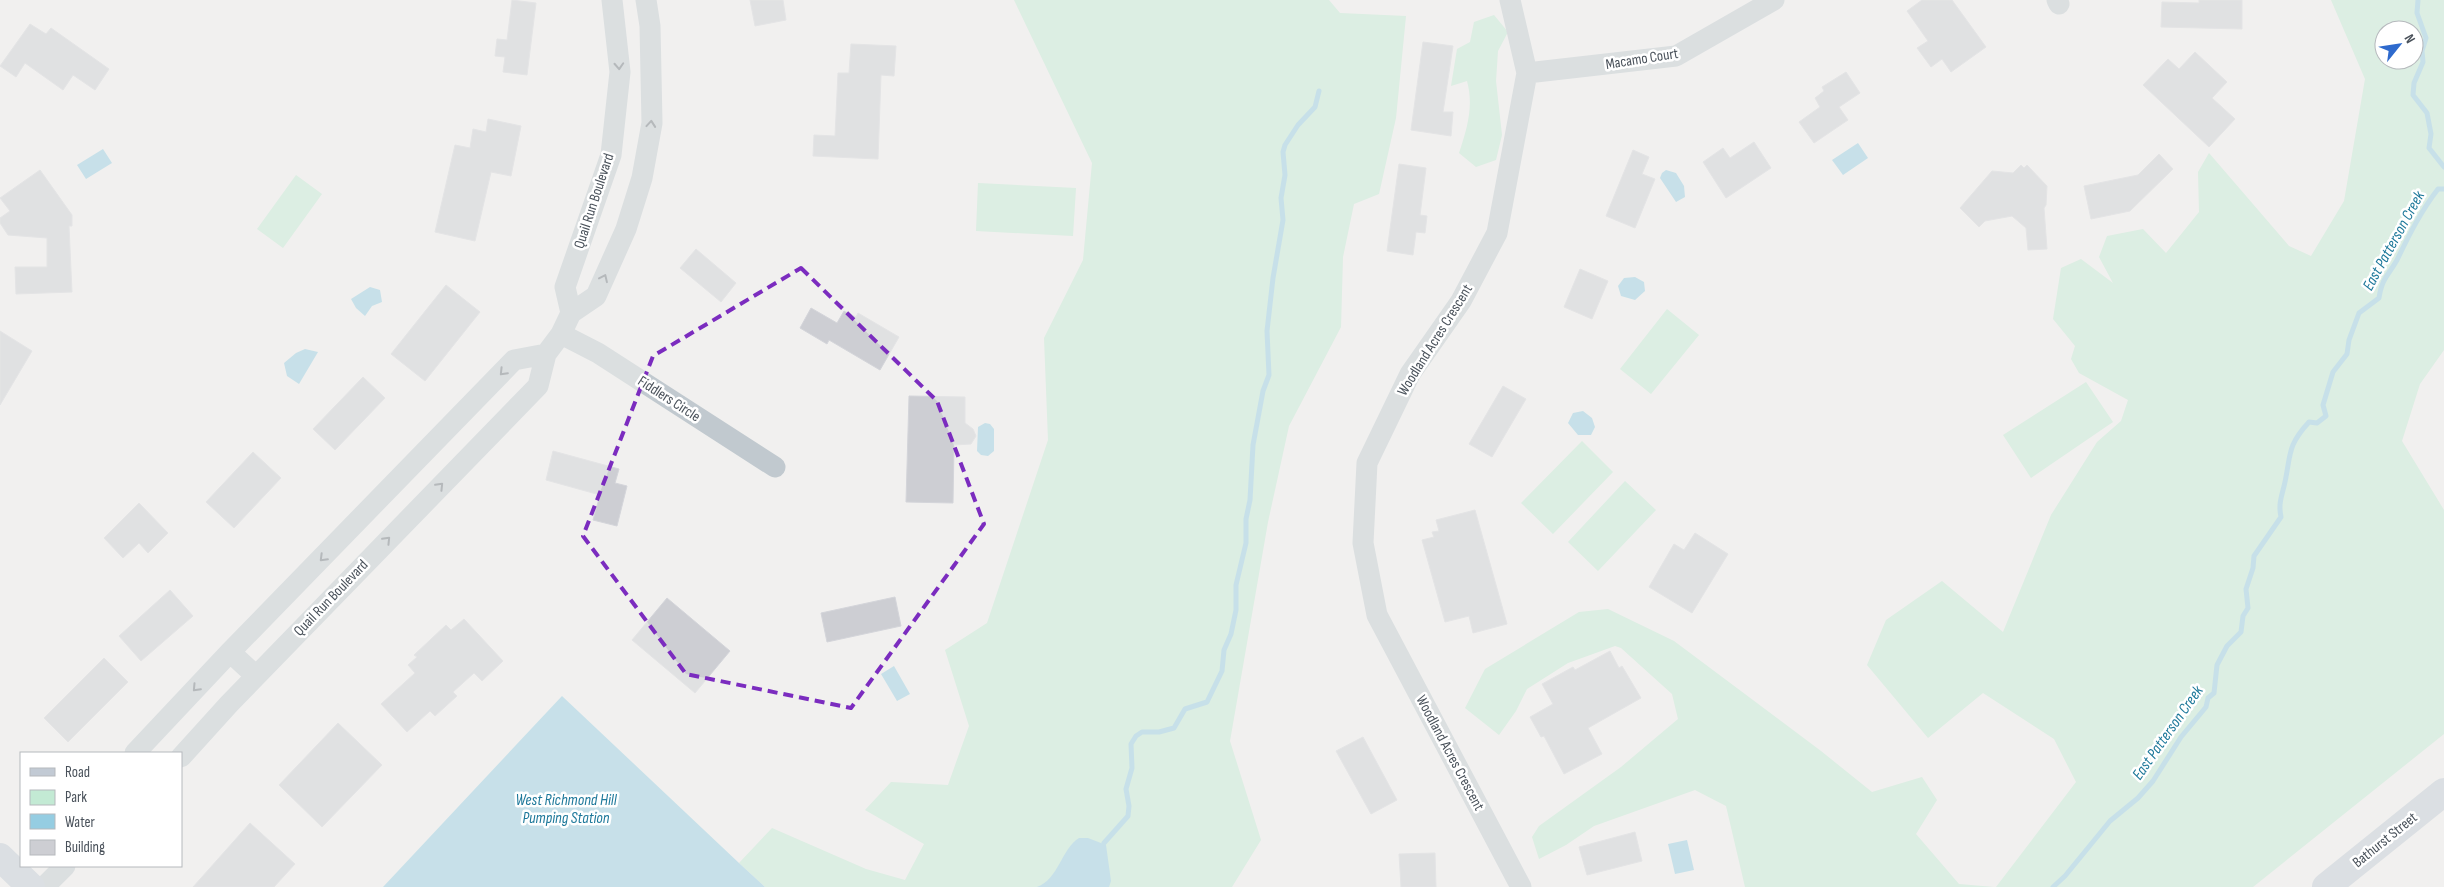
<svg xmlns="http://www.w3.org/2000/svg" width="2444" height="887" font-family="'Sofia Sans Condensed',sans-serif">
  <style>
    .green { fill: #c3ead4; fill-rule: evenodd }
    .water { fill: #95cde2 }
    .lines { fill: none; stroke-linecap: round; stroke-linejoin: round }
    .stream { stroke: #95cde2; stroke-width: 5 }
    .building { fill: #cdced3; stroke: #d4d5da }
    .street { stroke: #c1c9cf; stroke-width: 21 }
    .secondary { stroke: #c2cad4; stroke-width: 28 }
    .oneway { stroke: #6d757d }
    .marked { fill: none; stroke: #7b2cbf; stroke-width: 4; stroke-dasharray: 10 6; stroke-linejoin: round }
    .labels { text-anchor: middle; dominant-baseline: central; stroke-width: 5; stroke-linejoin: round; paint-order: stroke }
    .street-label { font-size: 15px; fill: #49515a; stroke: #fff }
    .water-label { font-size: 16px; font-style: italic; fill: #1d789a; stroke: #fff }
  </style>
  <rect width="100%" height="100%" fill="#f1f0ef"/>
  <path class="green" d="M1014 0H1329L1340 13 1406 16 1396 118 1379 194 1354 204 1343 257 1341 327 1289 426 1268 522 1230 741 1261 840 1232 887H765L739 863 772 828 866 869 905 880 924 844 865 810 891 782 948 785 969 726 945 650 987 623 1048 440 1044 338 1083 260 1092 163Z
    M2331 0H2444V350L2420 384 2402 441 2444 510V734L2253 887H1996L2076 782 2054 739 1983 693 1928 738 1867 665 1886 620 1942 581 2003 632 2051 515 2097 442 2121 421 2128 400 2079 373 2071 359 2075 346 2053 319 2061 268 2081 259 2113 283 2099 257 2107 236 2143 229 2166 253 2199 212 2198 172 2209 153 2289 246 2311 256 2344 201 2365 79ZM2384 30H2414V60H2384Z
    M1494 15 1508 32 1498 51 1496 81 1502 135 1496 160 1476 167 1459 153C1467 129 1474 106 1467 81L1451 86 1457 49 1470 42 1474 22Z
    M296 175 322 194 283 248 257 229Z
    M978 183 1076 188 1073 236 976 231Z
    M1667 309 1699 335 1651 394 1620 369Z
    M2086 382 2113 422 2031 478 2003 435Z
    M1582 441 1613 472 1553 534 1521 503Z
    M1625 481 1656 510 1598 571 1568 542Z
    M1608 609 1674 641 1821 751 1872 792 1922 777 1937 800 1916 834 1959 884 1994 887H1745L1726 806 1695 790 1594 826 1566 845 1539 859 1532 837 1539 826 1621 767 1678 719 1672 694 1621 648 1615 646 1568 663 1527 689 1516 711 1499 735 1465 708 1485 669 1579 612Z"/>
  <path class="water" d="M1858 143 1868 158 1843 175 1832 160Z
    M103 149 112 163 86 179 77 165Z
    M1666 170 1676 173 1684 186 1685 197 1676 202 1660 178 1662 173Z
    M1635 277 1644 282 1645 291 1635 300 1621 296 1618 286 1624 278Z
    M370 287 380 290 382 302 372 306 365 316 356 308 351 299Z
    M305 349 318 352 299 384 287 376 284 363 296 353Z
    M1583 411 1592 418 1595 427 1591 435H1578L1568 423 1573 413Z
    M985 423 990 424 994 429V451L988 456 981 455 977 451 978 427Z
    M894 666 910 694 897 701 881 674Z
    M562 696 739 863 765 887H383Z
    M1079 838H1088L1106 845 1111 881 1109 887H1037C1059 879 1061 849 1079 838Z
    M1687 840 1694 870 1675 874 1668 844Z"/>
  <g class="lines">
    <path class="stream" d="M2418 0 2417 13 2426 38 2422 51 2423 62 2414 83 2413 95 2427 113 2431 134 2429 148 2444 167
      M1104 843 1128 816 1129 806 1126 789 1132 768 1131 744 1136 736 1142 732H1159L1174 728 1185 709 1207 702 1222 671 1224 650 1231 634 1236 610V585L1246 543V519L1250 500 1253 445 1263 391 1269 375 1267 331 1273 278 1283 220 1281 198 1285 175 1283 152 1285 145 1298 125 1315 107 1319 91
      M2053 887 2065 876 2110 821 2138 798 2153 781 2181 737 2206 707 2208 698 2214 693 2217 665 2227 646 2241 632 2243 616 2248 608 2246 589 2253 568 2254 556 2281 517C2278 503 2282 496 2285 482 2291 454 2287 446 2309 422L2317 423 2326 416 2323 405 2333 372 2347 354 2349 340 2359 313 2379 298C2382 278 2388 276 2397 260 2409 235 2421 211 2438 189H2444"/>
  </g>
  <path class="building" d="M512 0 536 3 527 75 503 72 505 57 495 56 497 39 507 40Z
    M750 0H783L786 20 755 26Z
    M1922 0H1952L1986 47 1951 72 1942 59 1931 67 1917 48 1928 41 1907 11Z
    M2199 0H2242V29L2161 27 2162 2 2199 3Z
    M30 24 46 34 51 28 109 69 95 90 73 75 63 90 25 63 16 77 0 66Z
    M1423 42 1453 46 1443 112H1453L1451 136 1411 130Z
    M851 44 896 46 894 76 881 75 878 159 813 156 814 135 835 136 838 73H849Z
    M2195 52 2227 82 2212 98 2235 119 2209 147 2143 85 2168 59 2179 69Z
    M1846 72 1860 93 1839 107 1848 120 1814 143 1799 122 1820 107 1815 98 1824 91 1822 87Z
    M488 119 521 126 511 176 491 172 475 241 435 232 455 145 470 148 473 129 486 132Z
    M1754 142 1771 168 1726 198 1703 162 1723 148 1730 158Z
    M1633 150 1649 157 1642 174 1655 179 1635 228 1606 216Z
    M2159 154 2173 169 2130 211 2091 219 2084 186 2138 175Z
    M1399 164 1426 168 1420 215 1427 216 1425 233 1416 232 1413 255 1387 251Z
    M2021 165 2024 168 2027 165 2047 186 2046 205 2044 208 2047 249 2028 250 2026 228 2012 216 1985 221 1979 227 1960 208 1992 171 2013 173Z
    M40 170 72 215V226H69L72 292 16 294 15 267H47V238L8 235 0 223V218L10 211 0 198Z
    M696 249 736 283 721 302 680 268Z
    M1580 269 1608 281 1592 319 1564 307Z
    M446 285 480 312 425 381 391 354Z
    M811 308 837 323 844 311 856 317 858 313 899 337 880 370 829 340 827 344 800 328Z
    M0 331 32 351 0 405Z
    M363 377 385 398 335 450 313 429Z
    M1503 386 1526 399 1492 457 1469 444Z
    M909 396 965 397V423L973 429 976 436 971 444 954 445 953 503 906 502Z
    M553 451 619 469 615 483 627 486 617 526 593 520 600 495 546 480Z
    M253 452 281 478 234 528 206 502Z
    M139 503 168 533 148 553 139 543 123 558 104 538Z
    M1475 510 1507 624 1473 633 1469 616 1445 622 1422 540 1434 537 1432 532 1439 531 1436 520Z
    M1695 533 1728 554 1692 613 1649 587 1674 544 1684 550Z
    M170 590 193 616 141 661 119 636Z
    M895 597 901 626 827 642 821 613Z
    M667 598 730 651 695 693 632 640Z
    M464 619 503 661 482 681 474 673 453 692 457 696 435 716 430 711 407 732 381 704 415 673 408 665 417 657 414 655 446 625 451 630Z
    M1610 651 1619 668 1622 666 1641 698 1588 728 1602 754 1564 774 1544 736 1541 737 1530 717 1553 704 1542 684 1573 667 1575 670Z
    M104 658 128 682 68 742 44 718Z
    M338 723 382 765 322 827 279 785Z
    M1363 737 1397 800 1371 814 1336 751Z
    M250 823 295 864 274 887H193Z
    M1635 832 1642 861 1587 875 1579 847Z
    M1435 853 1436 887H1401L1399 854Z"/>
  <g class="lines">
    <path class="street" d="M1510 0 1527 73 1497 233 1461 301 1410 374 1367 463 1363 543 1377 615 1521 887
      M2057 0 2059 4
      M1527 73 1676 56 1774 0
      M571 313 565 287 611 155 620 72 612 0
      M561 334 598 353 775 467
      M230 652 256 676
      M135 753 230 652 514 360 546 354
      M181 757 229 704 538 386 546 354 561 334 571 313 596 296 626 229 642 178 652 123 650 26 646 0
      M44 887 65 866"/>
    <path class="secondary" d="M0 857 31 887
      M2326 887 2444 792"/>
  </g>
  <defs><path id="oneway-chevron" d="M-2-3.5L2.5 0L-2 3.5" fill="none" stroke-width="1.6" stroke-linecap="round" stroke-linejoin="round" transform="scale(1.25)"/></defs>
  <g class="oneway">
    <use href="#oneway-chevron" transform="translate(619 66) rotate(87)"/>
    <use href="#oneway-chevron" transform="translate(651 124) rotate(-85)"/>
    <use href="#oneway-chevron" transform="translate(604 278) rotate(-65)"/>
    <use href="#oneway-chevron" transform="translate(503 372) rotate(134)"/>
    <use href="#oneway-chevron" transform="translate(440 486) rotate(-46)"/>
    <use href="#oneway-chevron" transform="translate(387 540) rotate(-46)"/>
    <use href="#oneway-chevron" transform="translate(323 558) rotate(135)"/>
    <use href="#oneway-chevron" transform="translate(196 688) rotate(133)"/>
  </g>
  <path d="M0 0H2444V887H0ZM801 268 937 401 984 524 851 708 686 674 583 536 653 356Z" fill="#f1f0ef" fill-opacity=".55" fill-rule="evenodd"/>
  <path class="marked" d="M801 268 937 401 984 524 851 708 686 674 583 536 653 356Z"/>
  <g class="labels">
    <g class="street-label">
      <text transform="translate(1642 59) rotate(-9)">Macamo Court</text>
      <text transform="translate(594 201) rotate(-72)">Quail Run Boulevard</text>
      <text transform="translate(1435 340) rotate(-58)">Woodland Acres Crescent</text>
      <text transform="translate(669 399) rotate(33)">Fiddlers Circle</text>
      <text transform="translate(331 598) rotate(-46)">Quail Run Boulevard</text>
      <text transform="translate(1450 753) rotate(62)">Woodland Acres Crescent</text>
      <text transform="translate(2385 840) rotate(-39)">Bathurst Street</text>
    </g>
    <g class="water-label">
      <text transform="translate(2394 241) rotate(-61)">East Patterson Creek</text>
      <text transform="translate(2168 733) rotate(-55)">East Patterson Creek</text>
      <text x="566" y="800">West Richmond Hill<tspan x="566" dy="18">Pumping Station</tspan></text>
    </g>
  </g>
  <rect x="20" y="752" width="162" height="115" fill="#ffffff" stroke="#b6b9bd"/>
  <rect x="30" y="768" width="25" height="8" fill="#c2cad4" stroke="#b6b9bd"/>
  <text x="65" y="777" font-size="15" fill="#49515a">Road</text>
  <rect x="30" y="790" width="25" height="15" fill="#c3ead4" stroke="#b6b9bd"/>
  <text x="65" y="802" font-size="15" fill="#49515a">Park</text>
  <rect x="30" y="814" width="25" height="15" fill="#95cde2" stroke="#b6b9bd"/>
  <text x="65" y="827" font-size="15" fill="#49515a">Water</text>
  <rect x="30" y="840" width="25" height="15" fill="#cdced3" stroke="#b6b9bd"/>
  <text x="65" y="852" font-size="15" fill="#49515a">Building</text>
  <g transform="translate(2399 45) rotate(60)"><circle r="24" fill="#ffffff" stroke="#b6b9bd"/>
  <path d="M0-4L9 19L0 12L-9 19Z" fill="#2e6acd"/>
  <text y="-8" font-size="14" font-weight="bold" text-anchor="middle" fill="#49515a">N</text>
  </g>
</svg>
